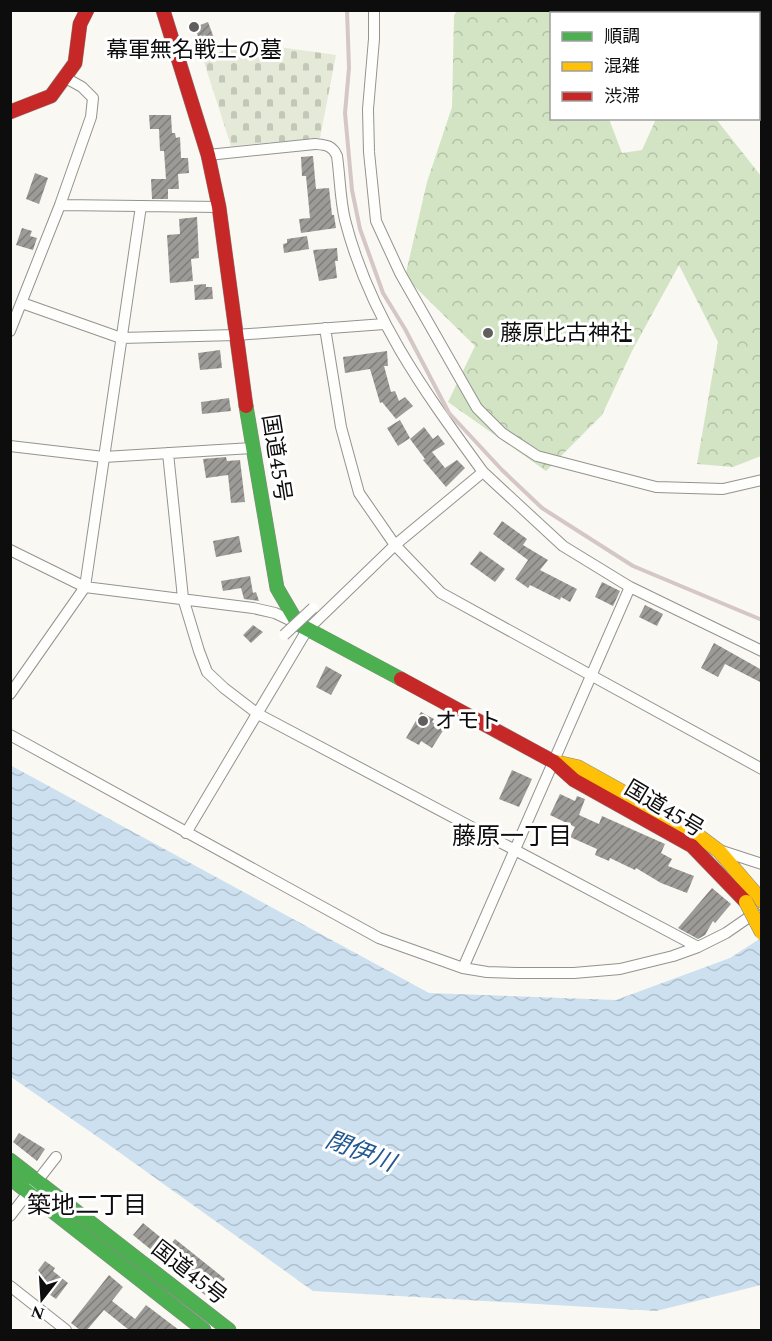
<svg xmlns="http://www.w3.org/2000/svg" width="772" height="1341" font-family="Spectral,'Noto Sans JP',serif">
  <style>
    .forest { fill: url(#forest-crowns) }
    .cemetery { fill: url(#cemetery-stones) }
    .water { fill: url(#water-waves) }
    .building { fill: url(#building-hatch) }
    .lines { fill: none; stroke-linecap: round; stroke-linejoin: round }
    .street-casing { stroke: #949390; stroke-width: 12 }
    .fast-casing { stroke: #8a8987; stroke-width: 15 }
    .slow-casing { stroke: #8a8987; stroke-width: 15 }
    .jam-casing { stroke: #8a8987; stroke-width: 15 }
    .street { stroke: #fefefd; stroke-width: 10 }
    .fast { stroke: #4caf50; stroke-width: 14 }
    .slow { stroke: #ffc107; stroke-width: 14 }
    .jam { stroke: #c62828; stroke-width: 14 }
    .rail { stroke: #d5c7c6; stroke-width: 4 }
    .street-bridge-casing { stroke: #949390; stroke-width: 12; stroke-linecap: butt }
    .slow-bridge-casing { stroke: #81807d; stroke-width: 15; stroke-linecap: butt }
    .street-bridge { stroke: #fefefd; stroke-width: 10 }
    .slow-bridge { stroke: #ffc107; stroke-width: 14 }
    .poi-dot { fill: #605f5d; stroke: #fff; stroke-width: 2 }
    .labels { text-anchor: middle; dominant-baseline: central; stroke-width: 6; stroke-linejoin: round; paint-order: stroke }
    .poi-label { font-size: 22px; fill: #0d0d0d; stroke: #fff; text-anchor: start }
    .street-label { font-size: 22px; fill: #0d0d0d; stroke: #fff }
    .neighbourhood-label { font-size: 24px; fill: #0d0d0d; stroke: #fff }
    .water-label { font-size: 24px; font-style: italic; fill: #235991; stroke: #fff }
  </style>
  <defs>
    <pattern id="forest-crowns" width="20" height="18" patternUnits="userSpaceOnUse" patternTransform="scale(1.5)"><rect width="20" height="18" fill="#d2e4c3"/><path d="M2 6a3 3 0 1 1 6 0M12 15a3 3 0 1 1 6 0" fill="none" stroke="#b3c2a6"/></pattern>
    <pattern id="cemetery-stones" width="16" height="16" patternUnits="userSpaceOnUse" patternTransform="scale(1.5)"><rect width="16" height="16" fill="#e4e9d8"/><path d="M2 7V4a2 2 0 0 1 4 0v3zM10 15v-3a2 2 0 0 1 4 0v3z" fill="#c2c7b8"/></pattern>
    <pattern id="water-waves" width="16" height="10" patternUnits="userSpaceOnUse" patternTransform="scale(1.5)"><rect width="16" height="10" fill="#cce0f0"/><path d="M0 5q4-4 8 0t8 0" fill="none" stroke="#aebfcd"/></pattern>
    <pattern id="building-hatch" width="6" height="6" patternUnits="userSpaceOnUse" patternTransform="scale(1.5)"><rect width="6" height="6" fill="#9d9b97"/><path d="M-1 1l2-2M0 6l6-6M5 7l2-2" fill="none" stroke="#7e7d7a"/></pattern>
  </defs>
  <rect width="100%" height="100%" fill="#faf8f2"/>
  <path class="forest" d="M458 10 601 11 598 13 552 14V118L609 119 622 153 642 150 656 119H716L761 176V456L733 467 697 464 718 342 679 265 632 351 602 415 546 471 448 402 475 346 405 277 427 182 452 107 454 15Z"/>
  <path class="cemetery" d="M244 42 336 55 320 138 231 146 203 59Z"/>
  <path class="water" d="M10 765 429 993 616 1000 730 958 761 938V1285L656 1311 313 1291 105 1142 11 1077Z"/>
  <path class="building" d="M208 22 214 38 200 43 195 27Z
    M149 115H171L172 133H175L176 138 180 137 181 158H188L189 173 178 174 179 189H168V199H152L151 179H166L164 151H160L159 129H150Z
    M313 156 316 189 329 188 332 215H334L336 228 301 233 299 219 310 218 306 176H302L301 157Z
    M35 173 48 178 39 204 26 199Z
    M197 217 199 258 191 259 193 281 170 283 167 235 180 234 179 219Z
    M22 228 32 231 30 236 37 238 33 250 16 245Z
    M307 236 309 249 284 253 283 244 287 243V239Z
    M337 248 338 261H335L337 278 319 281 313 250Z
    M206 284V287H212L213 299 195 300 194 285Z
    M220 350 222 368 200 370 198 353Z
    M387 351 388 366H384L391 392 395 391 399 401 405 397 413 406 396 419 382 402 380 403 370 369 345 373 343 357Z
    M229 398 231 411 202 414 201 402Z
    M400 420 410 438 398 446 387 428Z
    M424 427 433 439 438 435 445 444 432 452 445 468 457 460 465 468 446 487 423 460 425 459 410 439Z
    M226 457 227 461 240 460 245 502 231 503 228 475 206 478 203 459Z
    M502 521 527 539 523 545 548 560 540 570 577 589 570 602 561 597 560 600 530 585 528 588 515 579 528 560 493 534Z
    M239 536 242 552 216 557 213 541Z
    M480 551 505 569 495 582 470 564Z
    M250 576 253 593 256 592 259 601 244 599 241 588 223 591 221 581Z
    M602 582 620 591 613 606 595 597Z
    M645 605 663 614 657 626 639 617Z
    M253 625 263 632 251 643 243 635Z
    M714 643 762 670V683L725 664 718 677 701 668Z
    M326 666 342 675 331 695 316 687Z
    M421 712 434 719 432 722 444 729 432 748 421 741 419 745 406 738Z
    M512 770 532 779 519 807 499 799Z
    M560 794 575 801 577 796 585 799 579 815 599 824 602 816 665 844 661 853 672 859 668 866 694 876 687 893 661 883 636 868 635 870 610 858 609 861 595 855 597 849 570 837 575 827 550 815Z
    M712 888 731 904 715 923 713 921 705 935 698 939 678 928Z
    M19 1133 45 1149 37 1161 13 1142Z
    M143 1223 170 1245 175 1239 225 1279 218 1287 214 1284 205 1295 190 1283 194 1279 174 1263 171 1266 133 1235Z
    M45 1261 55 1268 53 1271 68 1283 56 1299 43 1290 48 1283 36 1273Z
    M109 1275 123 1287 112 1301 135 1319 146 1305 179 1330H129L104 1310 87 1330H80L71 1323Z"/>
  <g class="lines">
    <g class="street-casing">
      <path id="street" d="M374 10V39L368 109 369 152 376 221 400 273 477 408 502 433 537 456 656 487 723 489 762 480
        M208 155 315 144C326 145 332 145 337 156 340 177 340 199 345 220 370 318 425 392 483 472
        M60 205 219 207
        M22 303 121 338 236 335 384 324
        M325 328 341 427 359 493 395 545 441 593 762 769
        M10 331 60 205 91 117 93 98 82 87 64 77
        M10 446 104 457 252 448
        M168 453 183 598 199 651 207 672 224 688 258 714 698 947
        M10 550 85 587 253 608 275 613 296 623
        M10 694 85 587 141 206
        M10 735 379 938 463 968 487 972 517 973H574L620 969 673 956 698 947 726 933 755 913
        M186 833 307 630 395 545 483 472 563 546 630 587 762 651
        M722 851 762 864
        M463 968 630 587
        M10 1216 56 1157
        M10 1286 66 1330"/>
    </g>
    <g class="fast-casing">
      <path id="fast" d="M246 406 277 588 298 624 401 679
        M10 1160 229 1330
        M10 1178 204 1330"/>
    </g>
    <g class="slow-casing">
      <path id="slow" d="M556 762 578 767 691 830 719 851 762 901"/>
    </g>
    <g class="jam-casing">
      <path id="jam" d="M163 10 208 155 219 207 246 406
        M10 112 51 96 75 63 80 24 87 10
        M401 679 554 762 574 780 692 846 746 902"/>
    </g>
    <use href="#street" class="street"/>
    <use href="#fast" class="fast"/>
    <use href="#slow" class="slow"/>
    <use href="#jam" class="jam"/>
    <path class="rail" d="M347 10 349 68 345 113 352 190 360 229 383 293 405 329 449 413 502 470 542 508 633 566 762 620"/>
    <g class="street-bridge-casing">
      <path id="street-bridge" d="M284 635 313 608"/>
    </g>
    <g class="slow-bridge-casing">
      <path id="slow-bridge" d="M746 902 762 933"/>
    </g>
    <use href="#street-bridge" class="street-bridge"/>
    <use href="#slow-bridge" class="slow-bridge"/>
  </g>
  <g class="poi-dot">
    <circle cx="194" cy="27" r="6"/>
    <circle cx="488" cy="333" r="6"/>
    <circle cx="423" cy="721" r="6"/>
  </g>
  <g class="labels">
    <g class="poi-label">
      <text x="194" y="50" text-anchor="middle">幕軍無名戦士の墓</text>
      <text x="500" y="333">藤原比古神社</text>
      <text x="435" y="721">オモト</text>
    </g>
    <g class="street-label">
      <text transform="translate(276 458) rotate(81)">国道45号</text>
      <text transform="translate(664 809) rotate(31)">国道45号</text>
      <text transform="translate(189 1273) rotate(38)">国道45号</text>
    </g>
    <g class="neighbourhood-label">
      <text x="512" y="837">藤原一丁目</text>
      <text x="87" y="1206">築地二丁目</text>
    </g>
    <g class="water-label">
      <text transform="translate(360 1152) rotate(21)">閉伊川</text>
    </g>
  </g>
  <rect width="772" height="1341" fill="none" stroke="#0d0d0d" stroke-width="24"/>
  <rect x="550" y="12" width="210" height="108" fill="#ffffff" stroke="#9e9e9e" stroke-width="1.5"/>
  <rect x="562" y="32" width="30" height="9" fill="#4caf50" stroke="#9e9e9e" stroke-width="1.5"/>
  <text x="604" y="42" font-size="18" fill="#0d0d0d">順調</text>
  <rect x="562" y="62" width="30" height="9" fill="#ffc107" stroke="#9e9e9e" stroke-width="1.5"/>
  <text x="604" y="72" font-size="18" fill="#0d0d0d">混雑</text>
  <rect x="562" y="92" width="30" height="9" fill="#c62828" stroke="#9e9e9e" stroke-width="1.5"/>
  <text x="604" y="102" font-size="18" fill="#0d0d0d">渋滞</text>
  <g transform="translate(42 1299) rotate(197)" stroke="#ffffff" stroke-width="4.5" paint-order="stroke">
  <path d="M0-4.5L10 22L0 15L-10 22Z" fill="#0d0d0d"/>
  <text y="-9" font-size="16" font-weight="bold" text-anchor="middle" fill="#0d0d0d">N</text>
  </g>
</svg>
